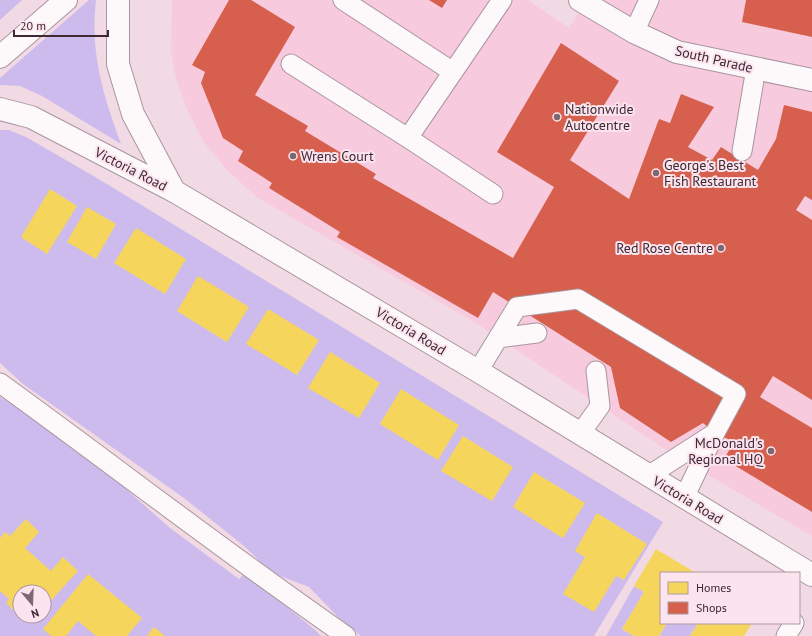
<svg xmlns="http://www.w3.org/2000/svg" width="812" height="636" font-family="'PT Sans',sans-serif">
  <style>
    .built { fill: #f8cadd }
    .green { fill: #cdbbed; fill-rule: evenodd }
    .homes { fill: #f6d55c }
    .shops { fill: #d6604d }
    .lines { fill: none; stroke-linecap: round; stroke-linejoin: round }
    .lane-casing { stroke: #a9959e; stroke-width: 21 }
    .street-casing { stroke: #a9959e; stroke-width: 24 }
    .secondary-casing { stroke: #a9959e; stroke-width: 24 }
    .primary-casing { stroke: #a9959e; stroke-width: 24 }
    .lane { stroke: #fdf9fb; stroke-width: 19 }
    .street { stroke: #fdf9fb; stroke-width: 22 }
    .secondary { stroke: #fdf9fb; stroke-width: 22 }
    .primary { stroke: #fdf9fb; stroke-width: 22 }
    .poi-dot { fill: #7d6770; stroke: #fbe4ed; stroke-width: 1.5 }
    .labels { text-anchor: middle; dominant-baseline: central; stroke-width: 4; stroke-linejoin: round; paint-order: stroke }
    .street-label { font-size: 14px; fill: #3e2932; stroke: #fbe4ed }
    .poi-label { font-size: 14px; fill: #3e2932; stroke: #fbe4ed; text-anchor: start }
  </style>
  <rect width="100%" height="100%" fill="#f2dae4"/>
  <path class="built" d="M172 0H528L569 28 586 0H812V536L671 453 476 323 258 198 227 170 203 141 187 109 176 79 171 53Z"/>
  <path class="green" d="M0 0H22L0 20Z
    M89 0H96C90 54 103 94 121 144L42 96 20 86 0 85V78Z
    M0 130H9L26 137 97 178 663 522 594 636H361L338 617 309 587 272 573 244 546 184 498 23 384 0 363Z
    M0 397 33 417 68 446 107 472 170 528 239 579 245 573 314 629 321 636H0ZM20 592H44V616H20Z
    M634 586 644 592 622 629 634 636H606Z
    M667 623H694L697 625 690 636H659Z"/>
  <path class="homes" d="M50 189 77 206 47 254 21 237Z
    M87 207 116 224 96 259 67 242Z
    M136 228 186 259 165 294 114 263Z
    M198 276 249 307 227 342 177 311Z
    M268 309 319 340 297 375 246 344Z
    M330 352 380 383 359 418 308 388Z
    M401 389 459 425 438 460 380 424Z
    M463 436 513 467 492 501 441 471Z
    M534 472 585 503 563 538 513 507Z
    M597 513 647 544 624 580 616 576 594 612 563 594 585 557 575 551Z
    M26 519 39 532 25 548 51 571 63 557 78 571 44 608V592H20V616H30L25 621 6 603 9 599 0 591V538L5 532 10 536Z
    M656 549 696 573H661V623H667L659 636H634L622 629 644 592 634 586Z
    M88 574 142 618 127 636H96L78 621 66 636H51L43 629Z
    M694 623H752L744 636H690L697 625Z
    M154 627 165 636H147Z"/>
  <path class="shops" d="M229 0H251L295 27 255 95 308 126 305 131 376 174 373 178 513 258 554 187 497 152 561 43 619 81 570 160 629 199 659 119 670 123 681 94 714 107 688 147 712 160 721 147 758 170 776 139 784 105 812 112V200L805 196 796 210 812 220V400L773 376 760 397 812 428V512L724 459 734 442 715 433 703 423 671 442 620 408 611 367 493 292 478 318 337 237 340 232 269 188 272 183 238 161 243 151 223 138 201 83 205 72 192 65Z
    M429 0H447L442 8Z
    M746 0H812V37L742 22Z"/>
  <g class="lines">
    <g class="lane-casing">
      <path id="lane" d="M343 0 453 72
        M634 32 649 0
        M291 64 408 138 493 194
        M408 138 502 0
        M742 151 756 68
        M498 338 537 333
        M478 371 517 307 578 299 736 394 715 433 648 476
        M0 383C116 467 229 555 346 636
        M580 434 600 406 596 371
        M684 498 715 433
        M786 636 794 623"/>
    </g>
    <g class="street-casing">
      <path id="street" d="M580 0 634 32 677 52 812 80"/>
    </g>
    <g class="secondary-casing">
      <path id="secondary" d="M0 57 66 0
        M0 109 31 117 174 191"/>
    </g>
    <g class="primary-casing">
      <path id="primary" d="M118 0V64L133 114 174 191 478 371 812 575"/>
    </g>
    <use href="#lane" class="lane"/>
    <use href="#street" class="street"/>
    <use href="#secondary" class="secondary"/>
    <use href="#primary" class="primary"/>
  </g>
  <g class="poi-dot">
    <circle cx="557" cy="117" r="4"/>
    <circle cx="293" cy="156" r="4"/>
    <circle cx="656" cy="173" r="4"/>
    <circle cx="721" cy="248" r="4"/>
    <circle cx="771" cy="451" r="4"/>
  </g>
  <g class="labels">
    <g class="street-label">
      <text transform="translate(714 59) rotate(13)">South Parade</text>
      <text transform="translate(131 169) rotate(27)">Victoria Road</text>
      <text transform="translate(411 331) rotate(31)">Victoria Road</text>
      <text transform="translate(688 500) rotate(31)">Victoria Road</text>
    </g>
    <g class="poi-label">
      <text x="565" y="109">Nationwide<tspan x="565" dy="16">Autocentre</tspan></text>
      <text x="301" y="156">Wrens Court</text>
      <text x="664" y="165">George's Best<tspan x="664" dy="16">Fish Restaurant</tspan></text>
      <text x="713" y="248" text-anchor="end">Red Rose Centre</text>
      <text x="763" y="443" text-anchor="end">McDonald's<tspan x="763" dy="16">Regional HQ</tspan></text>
    </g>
  </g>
  <rect x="660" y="572" width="140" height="52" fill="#fbe4ed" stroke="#af99a2"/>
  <rect x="668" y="582" width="20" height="12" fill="#f6d55c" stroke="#af99a2"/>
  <text x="696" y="592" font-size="12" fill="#3e2932">Homes</text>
  <rect x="668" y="602" width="20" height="12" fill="#d6604d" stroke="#af99a2"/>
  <text x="696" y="612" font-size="12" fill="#3e2932">Shops</text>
  <g transform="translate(32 604) rotate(161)"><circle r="19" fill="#fbe4ed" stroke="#af99a2"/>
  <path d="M0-3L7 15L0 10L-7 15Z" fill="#7d6770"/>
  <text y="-6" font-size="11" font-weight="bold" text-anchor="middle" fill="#3e2932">N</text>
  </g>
  <path d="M14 30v6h94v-6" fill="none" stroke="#3e2932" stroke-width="2"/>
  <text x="20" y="30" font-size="12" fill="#3e2932" stroke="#fbe4ed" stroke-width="3" paint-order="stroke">20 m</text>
</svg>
